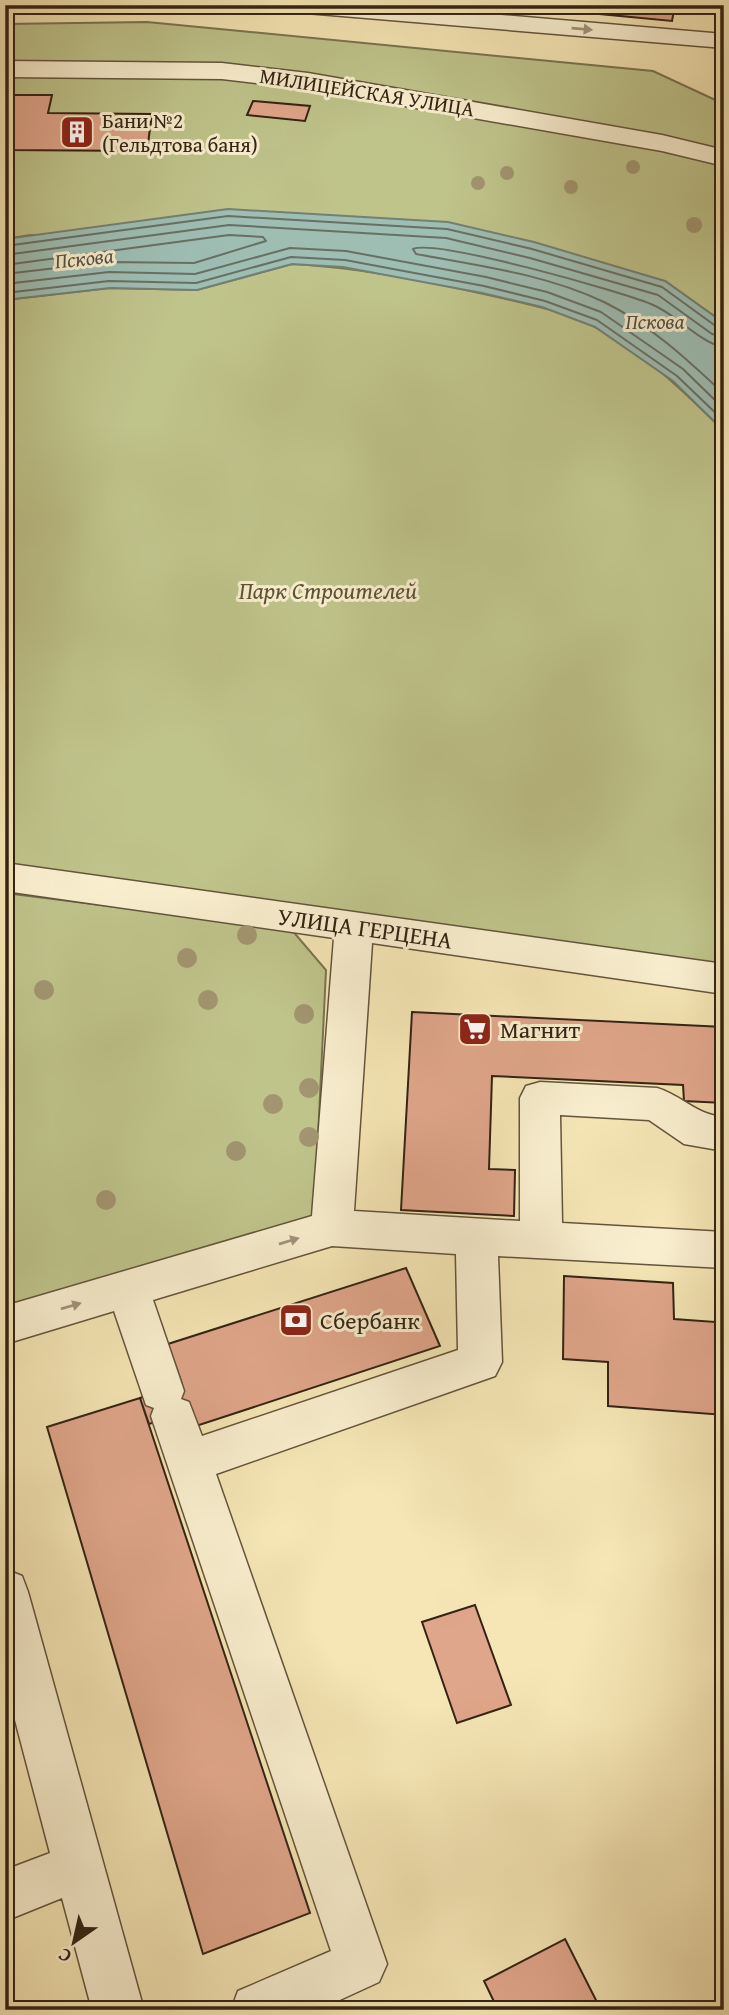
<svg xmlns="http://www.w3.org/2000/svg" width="729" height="2015" font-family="'Gentium Book Plus',serif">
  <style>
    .green { fill: #bfc48b; stroke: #797450; stroke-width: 2 }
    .water { fill: #9ebeb4; stroke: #738074; stroke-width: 2 }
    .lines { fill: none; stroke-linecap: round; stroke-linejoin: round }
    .shore { stroke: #687064; stroke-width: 2 }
    .building { fill: #e0a68b; stroke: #332314; stroke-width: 2 }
    .minor-casing { stroke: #64543c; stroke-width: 3 }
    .minor { fill: #f9efcf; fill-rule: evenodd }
    .tree { fill: #a29570 }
    .oneway { fill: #a0937b }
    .labels { text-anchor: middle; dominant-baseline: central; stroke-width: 6; stroke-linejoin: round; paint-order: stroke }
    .far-street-label { font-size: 21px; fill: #332314; stroke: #f9efcf }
    .far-poi-label { font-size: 21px; fill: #332314; stroke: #f9efcf; text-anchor: start }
    .far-water-label { font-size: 21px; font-style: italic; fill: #535244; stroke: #f9efcf }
    .park-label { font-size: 24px; font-style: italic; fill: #5d5338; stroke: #f9efcf }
    .street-label { font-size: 24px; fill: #332314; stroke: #f9efcf }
    .poi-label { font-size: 24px; fill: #332314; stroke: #f9efcf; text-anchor: start }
  </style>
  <rect width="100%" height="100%" fill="#f6e6b5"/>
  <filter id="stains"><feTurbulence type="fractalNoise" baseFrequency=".00286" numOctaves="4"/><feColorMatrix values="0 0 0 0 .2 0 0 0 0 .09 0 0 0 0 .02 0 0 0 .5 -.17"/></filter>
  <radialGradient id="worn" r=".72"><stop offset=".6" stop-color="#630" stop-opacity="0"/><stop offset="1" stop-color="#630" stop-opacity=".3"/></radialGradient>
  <path class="green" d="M147 22 653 71 724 104V323L665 281 31 235 5 239V24Z
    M292 264C369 268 444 285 519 302 544 308 572 314 595 327 644 352 685 393 724 431V966L5 870V300L110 288 197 290Z
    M5 893 291 929 326 970 314 1221 5 1312Z"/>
  <path class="water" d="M228 209 448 222 534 242 665 281 724 323V431L673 381 595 327 542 307 482 293 343 267 292 264 197 290 110 288 5 300V239Z"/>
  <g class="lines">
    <path class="shore" d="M5 246 228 216 447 229 532 249 662 287 717 327 724 328
      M5 255 229 225 446 238 530 258 658 295 712 334 724 337
      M5 265 229 235 263 237 266 241 194 263 108 262 5 274
      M5 284 109 272 195 274 290 248 346 251 486 277 547 292 601 312 683 369 724 409
      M5 293 109 281 196 283 291 257 345 260 484 286 545 301 597 320 677 376 724 421
      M724 348C696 340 678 315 651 304 619 291 437 239 413 249L416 254C480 266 545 274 604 302 649 324 688 360 724 394"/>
  </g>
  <path class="building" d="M499 5H551L550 10Z
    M601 5H675L672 21 600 14Z
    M601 5H675L672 21 600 14Z
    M8 95H52L48 113 152 114 147 151 5 150Z
    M253 101 310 106 305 121 247 115Z
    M412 1012 724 1027V1103L684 1101 683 1085 492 1076 489 1169 515 1170 514 1216 401 1210Z
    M406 1268 440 1346 196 1426 190 1411 149 1424 140 1398 182 1384 168 1344Z
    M564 1276 673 1283 674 1319 715 1322V1307L724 1308V1415L608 1406V1362L563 1359Z
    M140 1398 310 1913 203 1954 47 1427Z
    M475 1605 511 1705 457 1723 422 1622Z
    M565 1939 601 2010H498L484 1981Z"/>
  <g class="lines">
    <g class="minor-casing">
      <path id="minor" d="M282 5H384L724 34V48L294 12 285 10Z
        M5 61 222 63 308 73 662 135 724 150V166L662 151 308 89 222 79 5 77Z
        M5 863 724 964V994L372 943 354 1211 520 1221V1098L526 1086 540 1082 657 1088C683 1096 696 1115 724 1117V1151L684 1144 649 1120 560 1115 562 1223 724 1232V1268L498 1256 502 1362 495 1376 216 1474 387 1964 379 1982 318 2010H231L238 1991 331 1951 151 1416 154 1408 146 1405 114 1311 5 1344V1306L312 1216 334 938 5 891ZM332 1246 456 1254 458 1350 202 1436 189 1402 181 1399 184 1391 153 1300Z
        M5 1569 22 1576 28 1592 144 2010H92L62 1898 5 1921V1870L50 1853 5 1682Z"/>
    </g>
    <use href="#minor" class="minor"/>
  </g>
  <g class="tree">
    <circle cx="633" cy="167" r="7"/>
    <circle cx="507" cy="173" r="7"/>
    <circle cx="478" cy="183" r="7"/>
    <circle cx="571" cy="187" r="7"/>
    <circle cx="694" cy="225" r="8"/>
    <circle cx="247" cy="935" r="10"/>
    <circle cx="187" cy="958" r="10"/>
    <circle cx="44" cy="990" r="10"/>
    <circle cx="208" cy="1000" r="10"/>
    <circle cx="304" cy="1014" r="10"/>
    <circle cx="309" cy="1088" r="10"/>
    <circle cx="273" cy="1104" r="10"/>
    <circle cx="309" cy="1137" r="10"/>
    <circle cx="236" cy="1151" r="10"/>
    <circle cx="106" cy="1200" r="10"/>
  </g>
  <defs><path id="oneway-solid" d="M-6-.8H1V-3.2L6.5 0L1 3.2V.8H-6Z" transform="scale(1.75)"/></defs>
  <g class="oneway">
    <use href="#oneway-solid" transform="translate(582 29) rotate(5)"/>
    <use href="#oneway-solid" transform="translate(289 1241) rotate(-17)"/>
    <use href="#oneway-solid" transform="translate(71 1306) rotate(-16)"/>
  </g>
  <defs>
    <g id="building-square" transform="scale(1.75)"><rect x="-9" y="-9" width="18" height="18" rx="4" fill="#8f2418" stroke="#f9efcf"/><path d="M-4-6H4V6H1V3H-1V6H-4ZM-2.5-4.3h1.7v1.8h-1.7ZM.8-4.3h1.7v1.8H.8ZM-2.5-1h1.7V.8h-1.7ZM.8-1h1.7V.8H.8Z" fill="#fff"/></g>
    <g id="supermarket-square" transform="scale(1.75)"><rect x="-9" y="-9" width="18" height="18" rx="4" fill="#8f2418" stroke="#f9efcf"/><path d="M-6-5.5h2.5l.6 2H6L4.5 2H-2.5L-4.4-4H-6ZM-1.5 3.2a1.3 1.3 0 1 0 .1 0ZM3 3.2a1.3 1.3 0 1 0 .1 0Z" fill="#fff"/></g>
    <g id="bank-square" transform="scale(1.75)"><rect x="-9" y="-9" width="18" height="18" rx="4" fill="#8f2418" stroke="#f9efcf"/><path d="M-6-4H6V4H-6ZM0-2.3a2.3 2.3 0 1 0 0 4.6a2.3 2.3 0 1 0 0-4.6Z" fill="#fff"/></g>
  </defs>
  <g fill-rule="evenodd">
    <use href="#building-square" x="77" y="132"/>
    <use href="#supermarket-square" x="475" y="1029"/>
    <use href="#bank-square" x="296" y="1320"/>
  </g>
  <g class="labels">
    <g class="far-street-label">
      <text transform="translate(367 92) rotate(9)">МИЛИЦЕЙСКАЯ УЛИЦА</text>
    </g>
    <g class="far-poi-label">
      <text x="102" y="120">Бани №2<tspan x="102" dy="24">(Гельдтова баня)</tspan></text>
    </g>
    <g class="far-water-label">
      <text transform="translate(84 258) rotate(-6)">Пскова</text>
      <text x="655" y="321">Пскова</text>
    </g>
    <g class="park-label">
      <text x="328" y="590">Парк Строителей</text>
    </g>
    <g class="street-label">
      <text transform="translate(365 928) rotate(8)">УЛИЦА ГЕРЦЕНА</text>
    </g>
    <g class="poi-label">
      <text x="500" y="1029">Магнит</text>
      <text x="320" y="1320">Сбербанк</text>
    </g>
  </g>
  <rect width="729" height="2015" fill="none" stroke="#f6e6b5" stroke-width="28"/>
  <rect x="7" y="7" width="715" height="2001" fill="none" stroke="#332314" stroke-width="3.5"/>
  <rect x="14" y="14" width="701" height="1987" fill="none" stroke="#332314" stroke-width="2"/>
  <g transform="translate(74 1942) rotate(214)" stroke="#f9efcf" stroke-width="5" paint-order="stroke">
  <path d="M0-5L12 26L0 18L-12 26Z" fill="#332314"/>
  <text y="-10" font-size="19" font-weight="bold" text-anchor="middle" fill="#332314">С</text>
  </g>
  <rect width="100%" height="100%" filter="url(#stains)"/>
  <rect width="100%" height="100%" fill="url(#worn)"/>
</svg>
